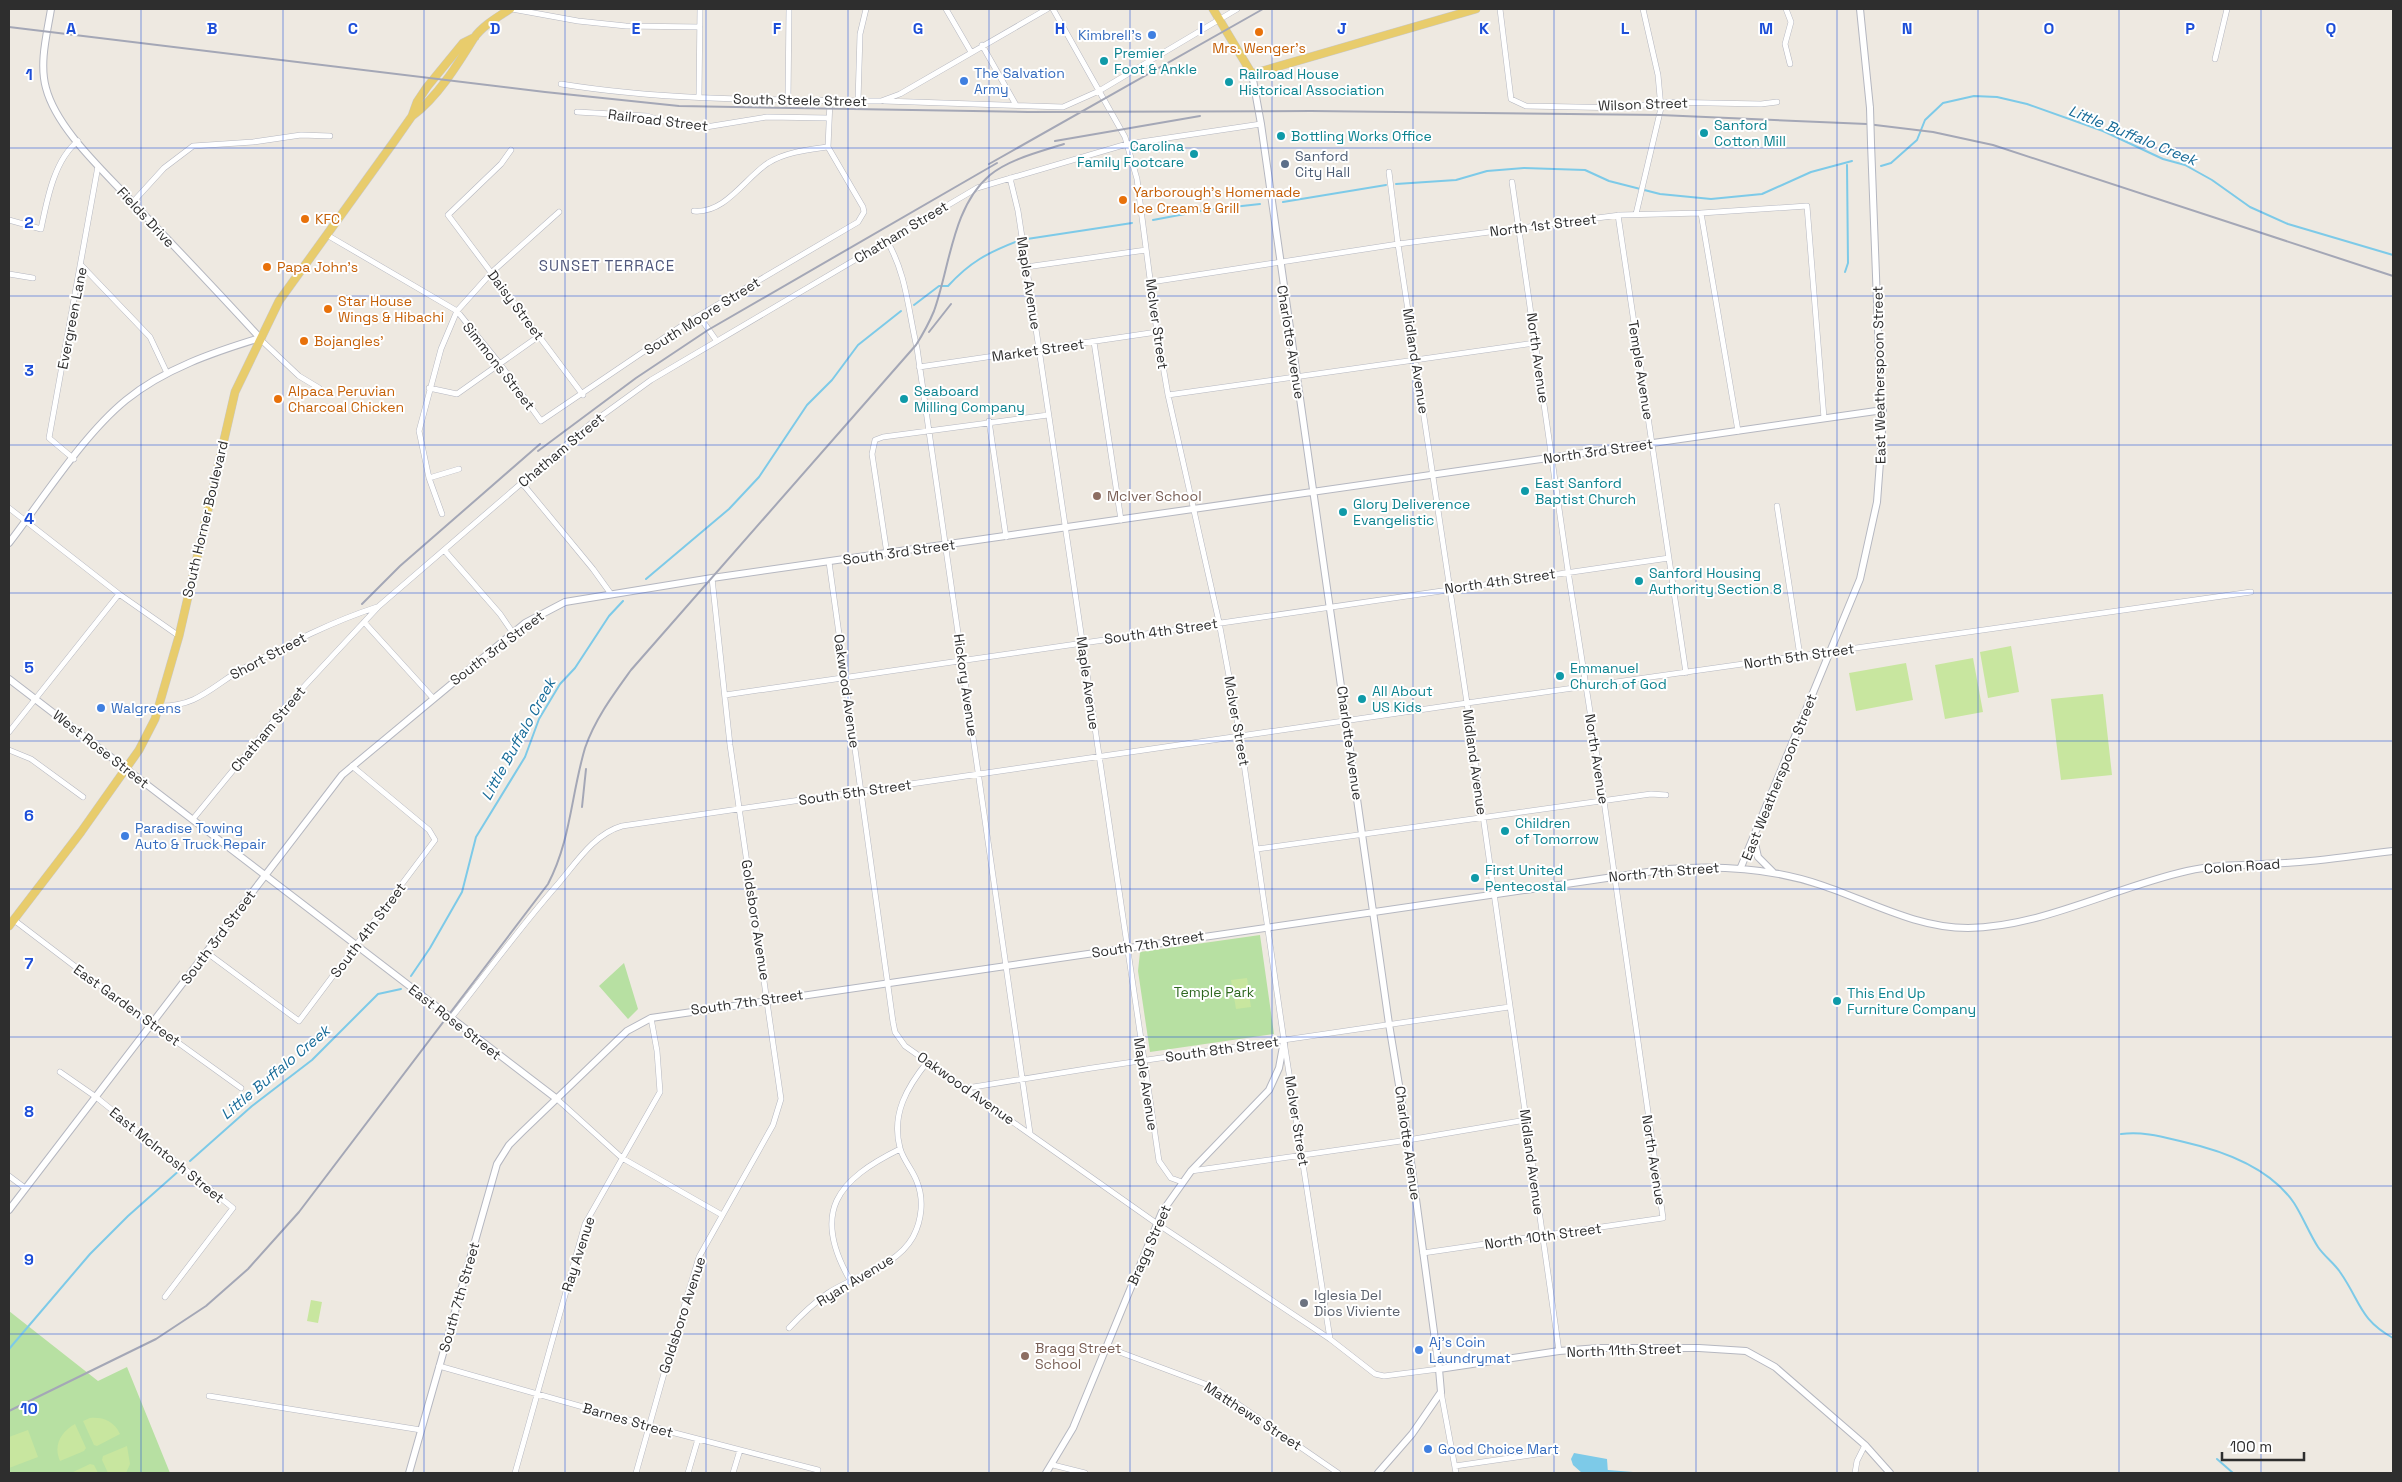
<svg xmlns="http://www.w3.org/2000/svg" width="2402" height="1482" font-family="'Space Grotesk',sans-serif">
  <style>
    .green { fill: #b7e0a2 }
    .pitch { fill: #c8e69f }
    .water { fill: #7dcae8 }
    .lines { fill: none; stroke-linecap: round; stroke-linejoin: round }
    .stream { stroke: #7dcae8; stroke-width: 2 }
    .minor-casing { stroke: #b5b7c0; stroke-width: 6 }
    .tertiary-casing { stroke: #b5b7c0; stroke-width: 8 }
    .primary-casing { stroke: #c9c9c9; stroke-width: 9 }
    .minor { stroke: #fff; stroke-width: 5 }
    .tertiary { stroke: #fff; stroke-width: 6 }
    .primary { stroke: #e8cc6c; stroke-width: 8 }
    .rail { stroke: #a4a7b6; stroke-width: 2 }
    .tertiary-bridge-casing { stroke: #b5b7c0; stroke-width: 8; stroke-linecap: butt }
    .tertiary-bridge { stroke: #fff; stroke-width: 6 }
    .grid { fill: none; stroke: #1d4ed8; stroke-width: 1; stroke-opacity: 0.55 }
    .food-dot { fill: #e8710a; stroke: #fff; stroke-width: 2 }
    .shop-dot { fill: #3f7fe0; stroke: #fff; stroke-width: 2 }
    .culture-dot { fill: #0f9aa8; stroke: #fff; stroke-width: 2 }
    .service-dot { fill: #5c6f8a; stroke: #fff; stroke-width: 2 }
    .education-dot { fill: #8d6e63; stroke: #fff; stroke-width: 2 }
    .worship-dot { fill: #6b7280; stroke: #fff; stroke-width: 2 }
    .labels { text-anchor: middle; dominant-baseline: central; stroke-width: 4; stroke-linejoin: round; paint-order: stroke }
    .shop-label { font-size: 14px; fill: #366cbe; stroke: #fff; text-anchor: start }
    .food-label { font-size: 14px; fill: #c56008; stroke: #fff; text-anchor: start }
    .culture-label { font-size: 14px; fill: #0d838f; stroke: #fff; text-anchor: start }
    .street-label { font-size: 14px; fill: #2e2e2e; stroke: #fff }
    .service-label { font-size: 14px; fill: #4e5e75; stroke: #fff; text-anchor: start }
    .education-label { font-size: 14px; fill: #785e54; stroke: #fff; text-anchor: start }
    .park-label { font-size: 14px; fill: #2f6820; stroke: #fff }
    .worship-label { font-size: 14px; fill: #5b616d; stroke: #fff; text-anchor: start }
    .water-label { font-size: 15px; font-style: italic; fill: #176b98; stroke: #fff }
    .neighbourhood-label { font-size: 15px; letter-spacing: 1px; fill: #50587c; stroke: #fff }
    .grid-label { font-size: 16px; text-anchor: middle; font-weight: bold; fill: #1d4ed8; stroke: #fff; stroke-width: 4; stroke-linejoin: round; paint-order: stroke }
  </style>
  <rect width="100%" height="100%" fill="#eee9e1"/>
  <path class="green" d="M1260 935 1274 1034 1150 1052 1138 971 1140 952Z
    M624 963 638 1009 628 1019 599 986Z
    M9 1311 98 1381 127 1367 170 1473H9Z"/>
  <path class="pitch" d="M2011 646 2019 692 1988 698 1980 652Z
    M1973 658 1983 712 1945 719 1935 665Z
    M1906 663 1913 700 1856 711 1849 673Z
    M2103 694 2112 775 2061 780 2051 699Z
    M1247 978 1249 990 1233 993 1231 980Z
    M1249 994 1251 1007 1236 1009 1234 997Z
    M311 1300 322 1302 318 1323 307 1321Z
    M90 1418C103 1417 114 1421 120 1434L97 1446 94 1445 83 1421Z
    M75 1424 86 1448 84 1451 60 1461C53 1445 61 1432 75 1424Z
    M28 1430 38 1457 9 1468V1437Z
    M127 1446 130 1464 126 1473H108L102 1460 103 1456Z
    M90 1464 94 1465 98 1473H71Z"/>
  <path class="water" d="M1574 1453 1607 1459 1608 1473H1582L1573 1465 1571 1459Z"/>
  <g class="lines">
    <path class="stream" d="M1881 166 1891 163 1917 140 1925 120 1943 103 1974 96 1997 97 2027 104 2103 131 2163 159 2185 165 2212 180 2250 207 2288 224 2393 255
      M1396 184 1456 180 1487 171 1524 168 1585 170 1609 181 1660 194 1711 199 1762 194 1811 172 1852 161
      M1283 202 1386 185
      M1153 220 1206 210 1260 204
      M1027 239 1132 223
      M1845 272 1848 263 1847 165
      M914 305 939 286H948C970 262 987 253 1018 241
      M646 579 729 509 759 477 807 405 832 380 858 345 901 311
      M411 976 430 948 462 892 476 837 525 757 539 719 560 684 575 668 609 616 623 601
      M2121 1134C2143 1131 2163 1137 2184 1142 2224 1151 2270 1168 2294 1203 2303 1217 2309 1233 2318 1247 2324 1256 2334 1263 2340 1272 2361 1302 2359 1319 2393 1338
      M190 1161 252 1106 312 1060 378 994 401 989
      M9 1349 90 1254 128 1216 181 1169
      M2217 1459 2233 1473
      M1608 1471 1633 1473"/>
    <g class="minor-casing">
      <path id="minor" d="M512 9 578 21 626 26 700 27
        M946 9 971 52
        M1053 9 1125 137 1137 179 1156 325 1168 395 1219 622 1240 736 1284 1041 1330 1339
        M1500 9 1511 99 1526 106 1627 108 1661 102 1761 104 1777 102
        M1786 9 1791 22 1785 44 1790 64
        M982 45 1016 105
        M2215 59 2227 9
        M561 84C666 101 774 100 881 101L900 94 1047 9
        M699 96 700 9
        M788 99 789 9
        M858 101 860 34 866 9
        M884 101 1063 107 1099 91 1237 9
        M577 112 647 116 670 123 706 127 767 117 829 118
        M511 150 501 164 448 215 583 395
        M1389 172 1398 244 1467 703 1559 1351
        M1010 178 1018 211 1039 349 1159 1161 1171 1178 1182 1182
        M133 202 164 168 193 146 253 142 301 135 330 136
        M694 211C725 214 745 178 768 163 786 152 807 150 828 147
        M1701 213 1738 431
        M1636 214 1661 108 1658 75 1643 9
        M1618 215 1686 673
        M9 220 41 229C47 200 54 160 78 141
        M327 235 457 311 500 364 541 421 683 325 858 222 864 212 863 207 828 147 830 101
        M887 241C907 275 908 311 917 348L1030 1133
        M82 266 150 337 167 373
        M1026 267 1146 250
        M9 274 33 278
        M1151 282 1398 244 1620 215 1701 213 1807 206 1824 418
        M699 316 716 340
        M260 339 299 376 319 388
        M1094 342 1121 520
        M919 367 1157 332
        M429 388 457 394 539 336
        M1168 395 1535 343
        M989 421 1006 537
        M74 459 49 438 98 166
        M429 478 459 469
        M522 483 593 569 611 594
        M1777 506 1800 656
        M9 508 119 594 179 636
        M442 514 429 478 419 431 441 349 457 311 492 272 559 212
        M444 550 500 614 513 633
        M887 554 872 454 875 440 883 437 1048 415
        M829 562 893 1022 895 1032 905 1046 1156 1223 1330 1339 1375 1374 1384 1376 1439 1369
        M364 622 433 698
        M725 695 1669 558
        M159 706C200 707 214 683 248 666 290 643 331 622 377 607
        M9 732 119 594
        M9 750 31 759 83 797
        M193 819 285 707 379 606 589 425 651 380 977 188 1127 144 1261 124
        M1257 849 1651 794 1666 795
        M14 920 123 1003 241 1088
        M206 952 299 1021 435 840 429 830 352 766
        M451 1018C487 973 520 927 558 884 576 863 594 834 622 826L1467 703 2251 592
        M60 1072 96 1097 233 1208 165 1297
        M967 1088 1092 1068 1509 1007
        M557 1099 622 1158 722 1215
        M1191 1171 1408 1140 1526 1120
        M9 1176 25 1188
        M1423 1253 1663 1218 1604 801 1568 571 1512 182
        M850 1280C811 1212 837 1180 900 1149
        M789 1328C801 1315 814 1303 828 1293 856 1275 896 1267 913 1237 922 1220 924 1199 917 1182 913 1170 903 1160 900 1148 891 1114 907 1087 928 1061
        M1106 1347 1213 1387 1338 1473
        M439 1366 671 1432 818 1470
        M1441 1392 1456 1473
        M209 1396 421 1430
        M1053 1465 1085 1473
        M1455 1466 1551 1452
        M515 1473 585 1224 660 1092 657 1051 651 1018
        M636 1473 665 1370 699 1257 773 1125 781 1099 730 745 712 578
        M688 1473 698 1439
        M733 1473 740 1450
        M1855 1473 1857 1461 1865 1445"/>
    </g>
    <g class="tertiary-casing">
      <path id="tertiary" d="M1860 9 1870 108
        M1252 74 1261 124 1389 1024 1408 1140 1439 1369 1441 1392 1412 1434 1378 1473
        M9 543C43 499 83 435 126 400 164 369 214 352 260 338 219 293 177 249 135 205 106 173 57 130 46 88 39 63 47 34 51 9
        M9 679 557 1099
        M1754 839 1758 857 1773 872
        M1741 867 1860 579 1877 502 1882 435 1871 143
        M9 1210 342 775 525 623 565 602 712 578 1883 410
        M1439 1369 1559 1351 1599 1348H1699L1746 1351 1775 1367 1865 1445 1890 1473
        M409 1473 497 1164 509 1145 522 1132 627 1031 651 1018 1668 869C1720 865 1771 868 1821 885 1869 901 1916 928 1968 928 2042 927 2115 887 2187 871 2218 864 2252 865 2285 863 2321 861 2357 855 2393 851
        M1046 1473 1073 1428 1162 1212 1191 1171 1269 1090 1279 1068 1284 1041"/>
    </g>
    <g class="primary-casing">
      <path id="primary" d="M1213 9 1252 74 1476 9
        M412 116C437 98 458 64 474 38 482 26 498 17 510 9
        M9 926 81 832 139 750 155 719 179 636 235 392 279 301 393 143 412 116 417 102 427 87 463 43 475 37"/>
    </g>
    <use href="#minor" class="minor"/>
    <use href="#tertiary" class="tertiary"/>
    <use href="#primary" class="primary"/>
    <path class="rail" d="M9 27 545 92 679 106 1028 112 1311 111 1660 115 1867 124 1933 132 1993 145 2393 276
      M1055 141 1200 116
      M989 164 1263 9
      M929 332 951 304
      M538 451 636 378 708 330 997 163
      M362 604 400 566 540 444
      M582 807 586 769
      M9 1411 156 1339 206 1306 248 1269 299 1212 548 884C571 840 571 795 585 748 595 719 613 695 631 670L916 345C923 334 929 323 934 311 950 267 952 207 990 175 1010 159 1039 152 1064 144"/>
    <g class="tertiary-bridge-casing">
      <path id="tertiary-bridge" d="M1870 108 1871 143"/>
    </g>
    <use href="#tertiary-bridge" class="tertiary-bridge"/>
  </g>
  <path class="grid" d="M141 9V1473M283 9V1473M424 9V1473M565 9V1473M706 9V1473M848 9V1473M989 9V1473M1130 9V1473M1272 9V1473M1413 9V1473M1554 9V1473M1696 9V1473M1837 9V1473M1978 9V1473M2119 9V1473M2261 9V1473M9 148H2393M9 296H2393M9 445H2393M9 593H2393M9 741H2393M9 889H2393M9 1037H2393M9 1186H2393M9 1334H2393"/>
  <g class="food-dot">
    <circle cx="1259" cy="32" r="5"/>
    <circle cx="1123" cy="200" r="5"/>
    <circle cx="305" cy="219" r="5"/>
    <circle cx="267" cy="267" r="5"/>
    <circle cx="328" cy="309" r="5"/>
    <circle cx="304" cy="341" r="5"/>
    <circle cx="278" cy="399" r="5"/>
  </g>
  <g class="shop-dot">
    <circle cx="1152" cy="35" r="5"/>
    <circle cx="964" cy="81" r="5"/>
    <circle cx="101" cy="708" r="5"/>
    <circle cx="125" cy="836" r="5"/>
    <circle cx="1419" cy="1350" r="5"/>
    <circle cx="1428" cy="1449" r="5"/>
  </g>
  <g class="culture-dot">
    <circle cx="1104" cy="61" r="5"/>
    <circle cx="1229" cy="82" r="5"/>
    <circle cx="1704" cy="133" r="5"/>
    <circle cx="1281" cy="136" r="5"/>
    <circle cx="1194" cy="154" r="5"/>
    <circle cx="904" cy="399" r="5"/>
    <circle cx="1525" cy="491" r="5"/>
    <circle cx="1343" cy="512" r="5"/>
    <circle cx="1639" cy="581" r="5"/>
    <circle cx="1560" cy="676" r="5"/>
    <circle cx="1362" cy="699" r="5"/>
    <circle cx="1505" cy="831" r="5"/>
    <circle cx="1475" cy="878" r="5"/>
    <circle cx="1837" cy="1001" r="5"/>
  </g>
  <circle class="service-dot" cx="1285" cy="164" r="5"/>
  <g class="education-dot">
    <circle cx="1097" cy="496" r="5"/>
    <circle cx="1025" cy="1356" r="5"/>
  </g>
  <circle class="worship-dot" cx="1304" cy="1303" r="5"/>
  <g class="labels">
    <g class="shop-label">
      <text x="1142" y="35" text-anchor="end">Kimbrell's</text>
      <text x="974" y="73">The Salvation<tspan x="974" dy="16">Army</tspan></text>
      <text x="111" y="708">Walgreens</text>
      <text x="135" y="828">Paradise Towing<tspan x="135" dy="16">Auto &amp; Truck Repair</tspan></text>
      <text x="1429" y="1342">Aj's Coin<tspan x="1429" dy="16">Laundrymat</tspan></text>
      <text x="1438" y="1449">Good Choice Mart</text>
    </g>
    <g class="food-label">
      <text x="1259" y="48" text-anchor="middle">Mrs. Wenger’s</text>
      <text x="1133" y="192">Yarborough's Homemade<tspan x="1133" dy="16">Ice Cream &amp; Grill</tspan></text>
      <text x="315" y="219">KFC</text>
      <text x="277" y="267">Papa John's</text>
      <text x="338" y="301">Star House<tspan x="338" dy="16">Wings &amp; Hibachi</tspan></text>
      <text x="314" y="341">Bojangles'</text>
      <text x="288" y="391">Alpaca Peruvian<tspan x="288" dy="16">Charcoal Chicken</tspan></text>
    </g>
    <g class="culture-label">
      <text x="1114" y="53">Premier<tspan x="1114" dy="16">Foot &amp; Ankle</tspan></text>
      <text x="1239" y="74">Railroad House<tspan x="1239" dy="16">Historical Association</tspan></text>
      <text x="1714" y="125">Sanford<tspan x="1714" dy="16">Cotton Mill</tspan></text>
      <text x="1291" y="136">Bottling Works Office</text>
      <text x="1184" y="146" text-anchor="end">Carolina<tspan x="1184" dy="16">Family Footcare</tspan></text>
      <text x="914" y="391">Seaboard<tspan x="914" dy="16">Milling Company</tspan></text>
      <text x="1535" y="483">East Sanford<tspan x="1535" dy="16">Baptist Church</tspan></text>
      <text x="1353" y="504">Glory Deliverence<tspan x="1353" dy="16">Evangelistic</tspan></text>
      <text x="1649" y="573">Sanford Housing<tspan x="1649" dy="16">Authority Section 8</tspan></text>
      <text x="1570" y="668">Emmanuel<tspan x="1570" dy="16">Church of God</tspan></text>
      <text x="1372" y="691">All About<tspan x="1372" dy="16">US Kids</tspan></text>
      <text x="1515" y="823">Children<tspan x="1515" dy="16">of Tomorrow</tspan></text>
      <text x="1485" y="870">First United<tspan x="1485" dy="16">Pentecostal</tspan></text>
      <text x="1847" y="993">This End Up<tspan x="1847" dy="16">Furniture Company</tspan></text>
    </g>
    <g class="street-label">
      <text transform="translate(800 100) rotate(1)">South Steele Street</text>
      <text transform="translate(1643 104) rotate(-2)">Wilson Street</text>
      <text transform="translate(658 120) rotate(7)">Railroad Street</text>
      <text transform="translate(146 217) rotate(47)">Fields Drive</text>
      <text transform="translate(1543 225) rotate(-7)">North 1st Street</text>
      <text transform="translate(901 232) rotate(-31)">Chatham Street</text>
      <text transform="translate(1029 283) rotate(81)">Maple Avenue</text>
      <text transform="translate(516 305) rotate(53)">Daisy Street</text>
      <text transform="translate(702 316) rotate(-32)">South Moore Street</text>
      <text transform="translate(72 318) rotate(-79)">Evergreen Lane</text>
      <text transform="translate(1157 324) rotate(82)">McIver Street</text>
      <text transform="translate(1291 342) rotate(81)">Charlotte Avenue</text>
      <text transform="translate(1038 350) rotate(-8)">Market Street</text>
      <text transform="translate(1538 358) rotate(82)">North Avenue</text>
      <text transform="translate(1416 361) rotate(81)">Midland Avenue</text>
      <text transform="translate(499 366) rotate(52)">Simmons Street</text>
      <text transform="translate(1641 370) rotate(81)">Temple Avenue</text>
      <text transform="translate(1879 375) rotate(-91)">East Weatherspoon Street</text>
      <text transform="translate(561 450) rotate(-40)">Chatham Street</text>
      <text transform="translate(1598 451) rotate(-8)">North 3rd Street</text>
      <text transform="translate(205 519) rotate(-77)">South Horner Boulevard</text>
      <text transform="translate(899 552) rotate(-8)">South 3rd Street</text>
      <text transform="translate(1500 581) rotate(-8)">North 4th Street</text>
      <text transform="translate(1161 631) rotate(-8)">South 4th Street</text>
      <text transform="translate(497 648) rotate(-37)">South 3rd Street</text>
      <text transform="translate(268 656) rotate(-28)">Short Street</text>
      <text transform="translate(1799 656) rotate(-8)">North 5th Street</text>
      <text transform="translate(1088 683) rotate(82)">Maple Avenue</text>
      <text transform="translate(966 685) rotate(82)">Hickory Avenue</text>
      <text transform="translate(847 691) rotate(82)">Oakwood Avenue</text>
      <text transform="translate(1237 721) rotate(80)">McIver Street</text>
      <text transform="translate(268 729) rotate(-50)">Chatham Street</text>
      <text transform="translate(1350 743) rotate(82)">Charlotte Avenue</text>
      <text transform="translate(101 749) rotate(38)">West Rose Street</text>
      <text transform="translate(1597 759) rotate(81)">North Avenue</text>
      <text transform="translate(1475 762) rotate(82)">Midland Avenue</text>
      <text transform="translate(1779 777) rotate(-68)">East Weatherspoon Street</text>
      <text transform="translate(855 792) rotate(-8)">South 5th Street</text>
      <text transform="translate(2242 866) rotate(-4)">Colon Road</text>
      <text transform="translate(1664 872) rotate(-5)">North 7th Street</text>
      <text transform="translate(756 920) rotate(81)">Goldsboro Avenue</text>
      <text transform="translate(368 930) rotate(-53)">South 4th Street</text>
      <text transform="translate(218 937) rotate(-53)">South 3rd Street</text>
      <text transform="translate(1148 944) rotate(-9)">South 7th Street</text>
      <text transform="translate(747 1002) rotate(-8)">South 7th Street</text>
      <text transform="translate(127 1005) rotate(36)">East Garden Street</text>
      <text transform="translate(455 1022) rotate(38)">East Rose Street</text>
      <text transform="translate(1222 1049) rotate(-8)">South 8th Street</text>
      <text transform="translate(1146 1084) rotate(81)">Maple Avenue</text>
      <text transform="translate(966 1088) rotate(35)">Oakwood Avenue</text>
      <text transform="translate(1297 1121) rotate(81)">McIver Street</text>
      <text transform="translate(1408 1143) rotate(82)">Charlotte Avenue</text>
      <text transform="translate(167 1155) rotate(39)">East McIntosh Street</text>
      <text transform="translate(1654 1160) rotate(81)">North Avenue</text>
      <text transform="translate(1532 1162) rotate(82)">Midland Avenue</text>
      <text transform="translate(1543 1236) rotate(-8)">North 10th Street</text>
      <text transform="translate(1149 1245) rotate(-66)">Bragg Street</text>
      <text transform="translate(578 1254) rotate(-72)">Ray Avenue</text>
      <text transform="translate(855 1280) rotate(-31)">Ryan Avenue</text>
      <text transform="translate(459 1297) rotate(-74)">South 7th Street</text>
      <text transform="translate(682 1315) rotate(-72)">Goldsboro Avenue</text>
      <text transform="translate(1624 1350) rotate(-2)">North 11th Street</text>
      <text transform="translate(1253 1416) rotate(33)">Matthews Street</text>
      <text transform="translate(628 1420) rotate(16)">Barnes Street</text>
    </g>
    <g class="service-label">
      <text x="1295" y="156">Sanford<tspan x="1295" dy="16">City Hall</tspan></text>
    </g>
    <g class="education-label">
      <text x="1107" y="496">McIver School</text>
      <text x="1035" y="1348">Bragg Street<tspan x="1035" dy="16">School</tspan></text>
    </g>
    <g class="park-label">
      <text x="1214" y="992">Temple Park</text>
    </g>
    <g class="worship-label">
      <text x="1314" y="1295">Iglesia Del<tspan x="1314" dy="16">Dios Viviente</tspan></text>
    </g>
    <g class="water-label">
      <text transform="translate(2133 135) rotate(22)">Little Buffalo Creek</text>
      <text transform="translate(518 739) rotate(-61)">Little Buffalo Creek</text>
      <text transform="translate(275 1072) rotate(-40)">Little Buffalo Creek</text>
    </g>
    <g class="neighbourhood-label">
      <text x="607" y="265">SUNSET TERRACE</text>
    </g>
  </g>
  <g class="grid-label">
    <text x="71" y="34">A</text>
    <text x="212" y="34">B</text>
    <text x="353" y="34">C</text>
    <text x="495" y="34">D</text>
    <text x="636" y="34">E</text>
    <text x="777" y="34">F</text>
    <text x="918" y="34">G</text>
    <text x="1060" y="34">H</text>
    <text x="1201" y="34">I</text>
    <text x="1342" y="34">J</text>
    <text x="1484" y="34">K</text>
    <text x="1625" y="34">L</text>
    <text x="1766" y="34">M</text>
    <text x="1907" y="34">N</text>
    <text x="2049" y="34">O</text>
    <text x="2190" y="34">P</text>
    <text x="2331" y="34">Q</text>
    <text x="29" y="80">1</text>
    <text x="29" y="228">2</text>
    <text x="29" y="376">3</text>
    <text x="29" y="524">4</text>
    <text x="29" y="673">5</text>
    <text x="29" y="821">6</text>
    <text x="29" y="969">7</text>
    <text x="29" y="1117">8</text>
    <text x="29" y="1265">9</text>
    <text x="29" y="1414">10</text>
  </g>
  <rect width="2402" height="1482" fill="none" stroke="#2e2e2e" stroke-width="20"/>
  <path d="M2222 1452v8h82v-8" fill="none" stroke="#2e2e2e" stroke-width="2.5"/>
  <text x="2230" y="1452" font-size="15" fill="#2e2e2e" stroke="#ffffff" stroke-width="4" paint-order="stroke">100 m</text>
</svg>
